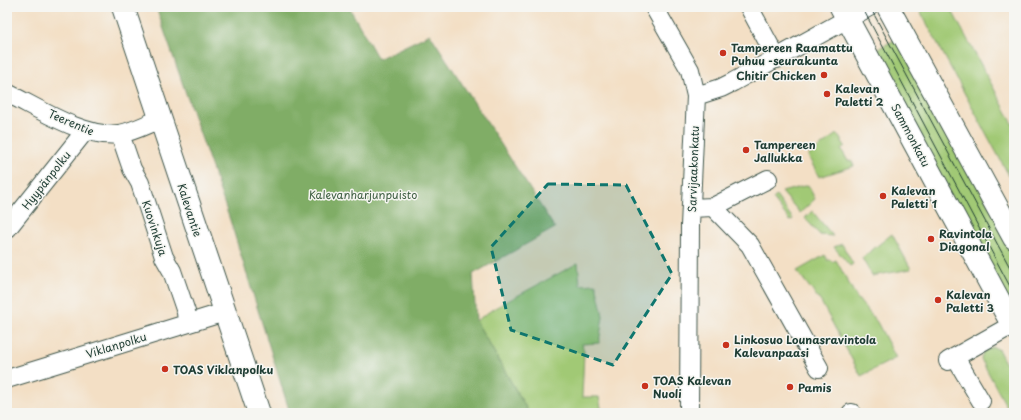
<svg xmlns="http://www.w3.org/2000/svg" width="1021" height="420" font-family="'Playpen Sans',sans-serif">
  <style>
    .green { fill: #a1c974; stroke: #608354 }
    .forest { fill: #80ad66; stroke: #50754d }
    .lines { fill: none; stroke-linecap: round; stroke-linejoin: round }
    .minor-casing { stroke: #3f554a; stroke-width: 20 }
    .major-casing { stroke: #3f554a; stroke-width: 24 }
    .minor { stroke: #fff; stroke-width: 18 }
    .major { stroke: #fff; stroke-width: 22 }
    .tram { stroke: #1f3d34; stroke-width: 1 }
    .marked { fill: #0f766e; fill-opacity: 0.2; stroke: #0f766e; stroke-width: 3; stroke-dasharray: 8 5; stroke-linejoin: round }
    .poi-dot { fill: #c8321e; stroke: #f6f6f2; stroke-width: 1.5 }
    .labels { text-anchor: middle; dominant-baseline: central; stroke-width: 3; stroke-linejoin: round; paint-order: stroke }
    .poi-label { font-size: 11px; font-weight: bold; fill: #1f3d34; stroke: #f6f6f2; text-anchor: start }
    .street-label { font-size: 11px; fill: #1f3d34; stroke: #f6f6f2 }
    .park-label { font-size: 11px; fill: #406044; stroke: #f6f6f2 }
  </style>
  <rect width="100%" height="100%" fill="#f6f6f2"/>
  <filter id="ink" filterUnits="userSpaceOnUse"><feTurbulence type="fractalNoise" baseFrequency=".025" numOctaves="2"/><feDisplacementMap in="SourceGraphic" scale="8" xChannelSelector="R" yChannelSelector="G"/><feConvolveMatrix kernelMatrix="1 2 1 2 8 2 1 2 1" color-interpolation-filters="sRGB"/></filter>
  <filter id="wash" filterUnits="userSpaceOnUse"><feTurbulence type="fractalNoise" baseFrequency=".012" numOctaves="4" result="noise"/><feDisplacementMap in="SourceGraphic" scale="16" xChannelSelector="R" yChannelSelector="G"/><feGaussianBlur stdDeviation="0.9" result="paint"/><feColorMatrix in="noise" values="0 0 0 0 0 0 0 0 0 0 0 0 0 0 0 0 0 1.4 0 .05"/><feComposite in="paint" operator="in"/></filter>
  <g filter="url(#wash)">
    <rect width="100%" height="100%" fill="#f3dfc5"/>
    <path class="green" d="M918 7H950L1014 126V185Z
      M897 39 1014 250V317L873 51Z
      M837 134 845 146 841 149 848 161 851 160 854 166 819 177 808 156Z
      M808 185 815 199 800 213 782 192Z
      M776 196 793 219 790 221 773 199Z
      M812 211 833 236 820 235 805 218Z
      M892 234 911 269 872 276 862 258Z
      M842 244 853 264 850 266 834 247Z
      M825 255 828 261 830 259 832 262 836 260 857 298 877 322 896 358 861 376 821 302 797 271Z
      M578 263 580 285 596 284 603 316 599 343 582 344 584 352 582 397H599L602 413H529L476 321 493 309Z
      M993 347 998 349 1014 380V413H1010L981 359 983 352Z"/>
    <path class="forest" d="M156 7H349L378 59 430 34 555 228 473 274 476 321 529 413H290L230 220Z"/>
  </g>
  <g filter="url(#ink)">
    <g class="lines">
      <g class="minor-casing">
        <path id="minor" d="M654 7 690 70 696 96 690 226 689 413
          M749 7 777 59
          M7 93C38 108 85 139 119 134 133 132 147 124 160 119
          M696 96 721 88 733 82 869 7
          M120 134 132 169 140 183 164 257 172 271 186 312 187 323
          M713 207 768 179
          M691 208 713 207 750 245 819 368
          M7 229 85 131
          M955 357 981 401
          M948 361 1012 325
          M7 379 225 312
          M851 413H852"/>
      </g>
      <g class="major-casing">
        <path id="major" d="M123 7 259 413
          M841 7 1014 328
          M888 7 1014 238"/>
      </g>
      <use href="#minor" class="minor"/>
      <use href="#major" class="major"/>
      <path class="tram" d="M862 7 1014 294
        M870 7 1014 275"/>
    </g>
  </g>
  <path class="marked" d="M548 184 626 185 672 274 613 365 511 330 491 247Z"/>
  <g class="poi-dot">
    <circle cx="723" cy="53" r="4"/>
    <circle cx="824" cy="75" r="4"/>
    <circle cx="827" cy="94" r="4"/>
    <circle cx="746" cy="150" r="4"/>
    <circle cx="883" cy="196" r="4"/>
    <circle cx="931" cy="239" r="4"/>
    <circle cx="938" cy="300" r="4"/>
    <circle cx="726" cy="345" r="4"/>
    <circle cx="165" cy="369" r="4"/>
    <circle cx="645" cy="386" r="4"/>
    <circle cx="790" cy="387" r="4"/>
  </g>
  <g class="labels">
    <g class="poi-label">
      <text x="731" y="47">Tampereen Raamattu<tspan x="731" dy="13">Puhuu -seurakunta</tspan></text>
      <text x="816" y="75" text-anchor="end">Chitir Chicken</text>
      <text x="835" y="88">Kalevan<tspan x="835" dy="13">Paletti 2</tspan></text>
      <text x="754" y="144">Tampereen<tspan x="754" dy="13">Jallukka</tspan></text>
      <text x="891" y="190">Kalevan<tspan x="891" dy="13">Paletti 1</tspan></text>
      <text x="939" y="233">Ravintola<tspan x="939" dy="13">Diagonal</tspan></text>
      <text x="946" y="294">Kalevan<tspan x="946" dy="13">Paletti 3</tspan></text>
      <text x="734" y="339">Linkosuo Lounasravintola<tspan x="734" dy="13">Kalevanpaasi</tspan></text>
      <text x="173" y="369">TOAS Viklanpolku</text>
      <text x="653" y="380">TOAS Kalevan<tspan x="653" dy="13">Nuoli</tspan></text>
      <text x="798" y="387">Pamis</text>
    </g>
    <g class="street-label">
      <text transform="translate(71 122) rotate(23)">Teerentie</text>
      <text transform="translate(911 135) rotate(62)">Sammonkatu</text>
      <text transform="translate(693 169) rotate(-88)">Sarvijaakonkatu</text>
      <text transform="translate(46 180) rotate(-52)">Hyypänpolku</text>
      <text transform="translate(190 210) rotate(72)">Kalevantie</text>
      <text transform="translate(155 228) rotate(72)">Kuovinkuja</text>
      <text transform="translate(116 345) rotate(-17)">Viklanpolku</text>
    </g>
    <g class="park-label">
      <text x="363" y="194">Kalevanharjunpuisto</text>
    </g>
  </g>
  <rect width="1021" height="420" fill="none" stroke="#f6f6f2" stroke-width="24"/>
</svg>
